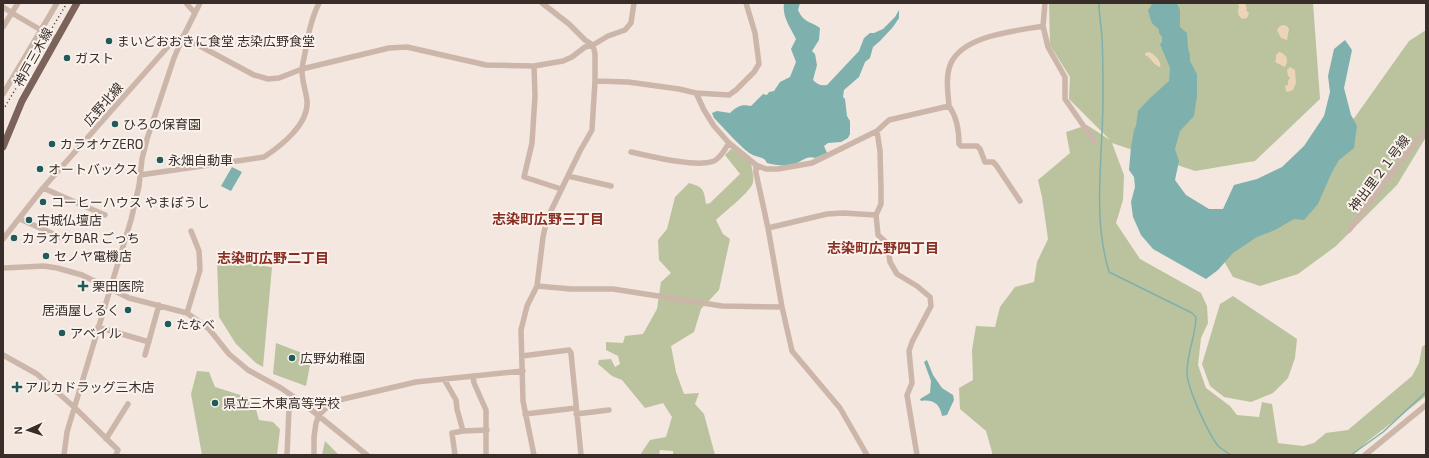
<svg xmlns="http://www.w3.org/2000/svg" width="1429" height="458" font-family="'Exo 2','Noto Sans JP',sans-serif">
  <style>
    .green { fill: #bac39e }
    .sand { fill: #eed4b6 }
    .water { fill: #7eb0ad }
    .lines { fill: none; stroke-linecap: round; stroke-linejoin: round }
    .stream { stroke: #7eb0ad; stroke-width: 1.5 }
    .minor { stroke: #ccb6aa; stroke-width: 5.5 }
    .major { stroke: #7b625b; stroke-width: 7 }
    .rail { stroke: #392d2a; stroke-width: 1.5; stroke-dasharray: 1 3; stroke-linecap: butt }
    .poi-dot { fill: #1f5b58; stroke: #faf2ec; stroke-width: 1.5 }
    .labels { text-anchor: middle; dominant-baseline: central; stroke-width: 4; stroke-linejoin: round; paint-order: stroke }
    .poi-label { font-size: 13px; fill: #392d2a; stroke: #faf2ec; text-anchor: start }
    .street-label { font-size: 13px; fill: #392d2a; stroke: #faf2ec }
    .neighbourhood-label { font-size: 14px; font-weight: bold; fill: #892f22; stroke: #faf2ec }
  </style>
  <rect width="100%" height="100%" fill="#f3e7df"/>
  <path class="green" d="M1049 3H1313L1320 99 1255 161 1195 171 1112 143 1124 175 1123 200 1116 223 1140 259 1201 293 1207 306 1208 323 1201 338 1198 365 1206 388 1230 406 1237 415 1259 417 1262 402 1272 404 1278 443 1303 446 1314 443 1326 433 1348 430 1412 376 1419 363 1422 347 1426 344V396L1368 441 1353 455H992V452L986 431 960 409 959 388 973 380 972 350 976 326 995 327 1000 307 1015 287 1034 282 1037 262 1048 239 1042 197 1038 180 1070 153 1066 132 1087 125 1110 140 1069 99 1070 77 1050 45Z
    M1426 30V137L1397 185 1336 246 1298 274 1260 286 1233 277 1220 254 1336 133 1355 117 1409 41Z
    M732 148 751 163C752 169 754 176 753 182 752 191 724 212 716 220L723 234 730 239 719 290 701 309 694 332 671 346 676 372 684 394 699 393 695 404 704 414 715 455H673V451L660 450 659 455H640L650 440 666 437 672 417 663 403 645 408 622 380 612 376 598 364 599 360 611 359 615 367 620 364 618 356 606 350V342L623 343 625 336 643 334 657 309 661 282 671 273 659 260 658 240 667 229 675 197 689 183C703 187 704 189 706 204L710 203 740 174 725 155Z
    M217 260 272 267 263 367 256 363 236 344 219 317Z
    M1233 296 1297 339 1295 358 1288 378 1273 393 1251 402 1224 397 1210 386 1202 364 1220 304Z
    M276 343 302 353 300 361 310 365 306 386 273 374Z
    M197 371 209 372 215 387 253 399 259 420 273 422 280 429 277 455H202L191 394Z
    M325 441 339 455H322Z"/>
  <path class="sand" d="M1237 3H1245L1247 9 1246 10 1249 13 1247 18C1238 21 1237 12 1239 6Z
    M1283 25 1287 26 1289 29 1287 40 1281 38 1277 30 1280 26Z
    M1149 52C1154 54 1162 61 1160 67 1153 65 1152 58 1145 55V53Z
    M1279 52C1287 54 1289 60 1285 67L1275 62 1276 59V55Z
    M1290 67 1295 70 1296 83 1293 90 1288 92 1286 91 1285 86 1288 85V81L1290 78 1288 76 1287 70Z"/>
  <path class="water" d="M784 3H800L798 10C804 23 810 21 820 28L819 40 812 51 815 54 817 65 813 80C817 84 820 86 827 85L859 51 864 38 870 33H874L883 29 895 17 899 10V18L893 27 880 41 873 47 870 58 865 62 859 77 844 90 843 97 845 99 847 116 850 121V134L848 138 841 142 828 143 824 146 827 153 815 158C807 155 801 162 794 164 786 167 775 165 767 163 764 156 758 158 751 154 741 148 723 127 714 118L712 113 717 111 730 113C737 106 742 104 751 106L763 94 767 95 769 92 774 91 780 82 790 77 796 62 791 49 796 39C790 27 782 17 784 3Z
    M1152 3H1177L1180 10V27L1187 33 1188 48 1190 55V61L1197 74V96L1194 116 1180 131 1175 149 1179 161 1175 180 1186 195 1209 209H1223L1234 185 1257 179 1282 167 1304 146 1324 116 1330 92 1328 76 1334 49 1345 40 1352 50 1344 88 1351 115 1357 126 1354 148 1339 160 1332 172 1318 204 1304 220 1294 219 1275 230 1257 237 1233 253 1218 270 1206 279 1153 249 1141 235 1133 217 1131 202 1135 187 1134 177 1129 170 1131 147 1134 130 1136 126 1138 111 1150 98 1169 81 1170 68 1160 44 1162 42V37L1159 33V30C1158 28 1156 27 1154 25 1150 22 1150 15 1148 10L1151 6Z
    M232 167 242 172 231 191 221 186Z
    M927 360 933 375 942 388 953 395 954 400 947 415 942 416C940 404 933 399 921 401L920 399 930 393 931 381 924 362Z"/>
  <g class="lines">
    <path class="stream" d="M1099 3C1099 14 1101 25 1102 37 1103 57 1103 78 1103 98 1103 156 1092 215 1109 272L1192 313 1196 317C1196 335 1187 353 1187 372 1187 388 1208 433 1218 446 1222 449 1226 452 1231 455
      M1351 455 1383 432 1426 392"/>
    <path class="minor" d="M186 3 195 13
      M3 7 12 13 56 39
      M1043 26 1048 47 1065 77V99L1094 141
      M3 27 18 3
      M534 66 535 96 532 143 524 177 561 189
      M595 81 628 82 679 89 696 93 729 95 736 90 754 72 759 64 755 33 746 3
      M696 93 704 110 714 126 729 143 756 165 766 169H778L812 163 877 131 889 120 949 106C948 93 945 76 951 63 964 35 1016 31 1043 26L1045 3
      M3 94 57 3
      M949 106C957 117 959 131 959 144L961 146H977L980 149 985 162H993L996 165 1020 201
      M877 131 880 151 881 188V204L876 215 878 235 887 243 890 262 897 274 917 286 930 297 931 306 912 342 909 351 912 383 907 395 917 455
      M631 152C650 156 696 168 714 161 721 158 725 149 729 143
      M756 165V173L768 228 782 307 792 351 840 408 867 455
      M140 175 264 157C281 146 309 124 307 101 306 91 302 81 302 71 302 65 304 59 305 53 308 36 311 19 319 3
      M568 176 611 186
      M43 188 105 215
      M20 219 67 240
      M768 228 827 214 843 213 876 215
      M1349 230 1426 129
      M3 239 43 188 172 42 183 37 200 3
      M3 268 44 266 57 268 82 275 129 298 187 313 209 329 229 354 248 370 281 388 304 404 367 455
      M537 286 571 289H613L722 306 782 307
      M187 313 200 270 199 251 191 231
      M98 327 149 342
      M3 355 37 374 74 407 118 450 116 455
      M145 355 159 305
      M522 356 569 350 571 353 581 455
      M473 376 474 383 486 410V455
      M444 379 456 400 457 409 463 431
      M525 414 576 408
      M576 414 609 410
      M106 439 128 404
      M64 455 67 432 131 220 139 186 142 159 147 139 174 58 183 37 254 75 268 79 279 78 302 69 389 48 407 47 486 65 534 66 563 61 572 57 585 47 593 45 608 36 625 30 631 23 634 3
      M287 455 289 409 293 397
      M314 455V437L316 423 319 415 325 409 339 400 416 382 523 371
      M455 455 452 433 463 431 487 430
      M534 455 523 401 521 330 527 306 537 286 543 237 547 219 580 151 592 130 595 81V54L593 45 585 40 569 24 542 3
      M1365 455 1426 405"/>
    <path class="major" d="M3 147 22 101 77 3"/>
    <path class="rail" d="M3 110 67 3"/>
  </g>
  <g class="poi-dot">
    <circle cx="109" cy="41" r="4"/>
    <circle cx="67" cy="58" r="4"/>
    <circle cx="115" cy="124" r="4"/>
    <circle cx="52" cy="144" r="4"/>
    <circle cx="160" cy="160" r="4"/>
    <circle cx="40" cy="169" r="4"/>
    <circle cx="43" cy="202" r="4"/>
    <circle cx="29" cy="220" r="4"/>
    <circle cx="14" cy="238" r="4"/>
    <circle cx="46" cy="256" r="4"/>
    <path d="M81 280h4v4h4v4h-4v4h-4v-4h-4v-4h4z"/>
    <circle cx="128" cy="310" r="4"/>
    <circle cx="168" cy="324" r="4"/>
    <circle cx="62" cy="333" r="4"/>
    <circle cx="292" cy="358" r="4"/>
    <path d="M15 381h4v4h4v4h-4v4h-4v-4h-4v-4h4z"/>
    <circle cx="215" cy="403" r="4"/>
  </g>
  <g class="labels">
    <g class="poi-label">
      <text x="117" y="41">まいどおおきに食堂 志染広野食堂</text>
      <text x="75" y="58">ガスト</text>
      <text x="123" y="124">ひろの保育園</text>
      <text x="60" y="144">カラオケZERO</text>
      <text x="168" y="160">永畑自動車</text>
      <text x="48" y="169">オートバックス</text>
      <text x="51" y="202">コーヒーハウス やまぼうし</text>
      <text x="37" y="220">古城仏壇店</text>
      <text x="22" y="238">カラオケBAR ごっち</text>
      <text x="54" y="256">セノヤ電機店</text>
      <text x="92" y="286">栗田医院</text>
      <text x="120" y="310" text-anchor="end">居酒屋しるく</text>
      <text x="176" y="324">たなべ</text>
      <text x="70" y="333">アベイル</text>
      <text x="300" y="358">広野幼稚園</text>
      <text x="25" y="387">アルカドラッグ三木店</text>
      <text x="223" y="403">県立三木東高等学校</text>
    </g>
    <g class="street-label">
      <text transform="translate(33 57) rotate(-61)">神戸三木線</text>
      <text transform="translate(103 104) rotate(-49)">広野北線</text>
      <text transform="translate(1379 173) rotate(-53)">神出里２１号線</text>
    </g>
    <g class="neighbourhood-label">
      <text x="548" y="218">志染町広野三丁目</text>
      <text x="883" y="247">志染町広野四丁目</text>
      <text x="273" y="257">志染町広野二丁目</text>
    </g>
  </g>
  <rect width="1429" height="458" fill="none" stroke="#392d2a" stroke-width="8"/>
  <g transform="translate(28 430) rotate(267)" stroke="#faf2ec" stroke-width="3" paint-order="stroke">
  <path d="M0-3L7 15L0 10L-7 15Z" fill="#392d2a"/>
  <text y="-6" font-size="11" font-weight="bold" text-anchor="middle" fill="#392d2a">N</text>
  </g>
</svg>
